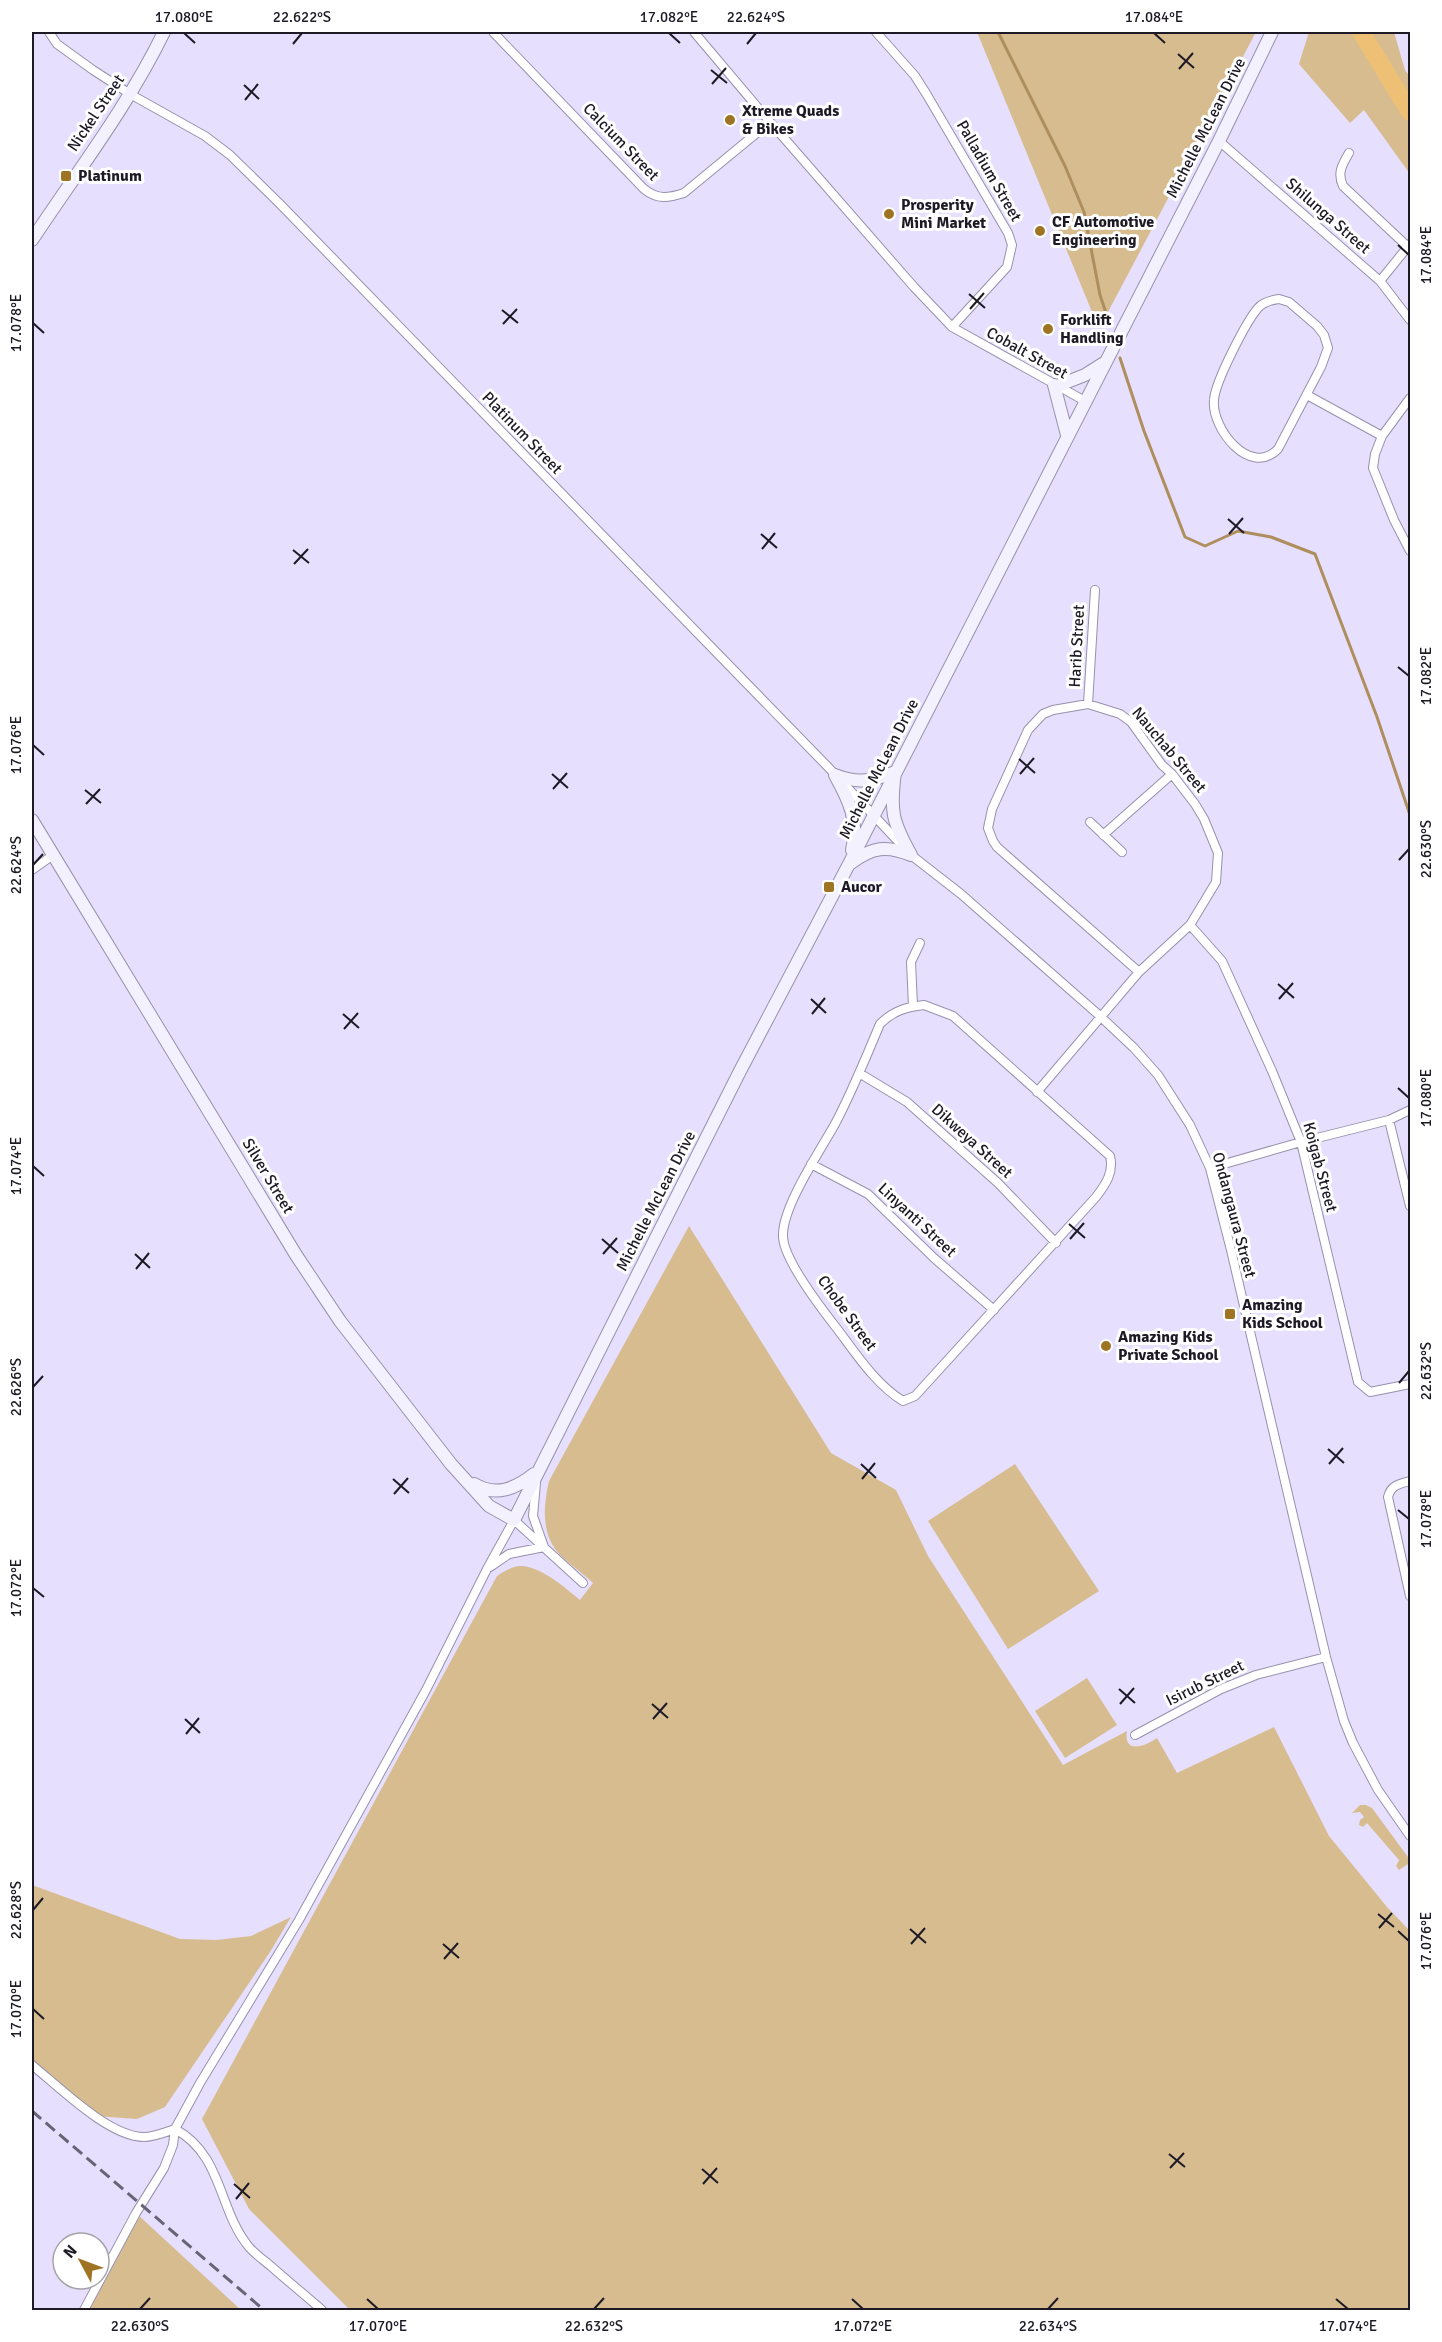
<svg xmlns="http://www.w3.org/2000/svg" width="1442" height="2342" font-family="Signika,sans-serif">
  <style>
    .green { fill: #d7bc90 }
    .lines { fill: none; stroke-linecap: round; stroke-linejoin: round }
    .stream { stroke: #af8e5e; stroke-width: 3 }
    .river { stroke: #edc076; stroke-width: 18 }
    .street-casing { stroke: #9791ac; stroke-width: 10 }
    .secondary-casing { stroke: #9791ac; stroke-width: 14 }
    .street { stroke: #fff; stroke-width: 8 }
    .secondary { stroke: #f4f1fe; stroke-width: 12 }
    .rail { stroke: #686476; stroke-width: 3; stroke-dasharray: 12 6; stroke-linecap: butt }
    .ticks { fill: none; stroke: #1d1a25; stroke-width: 2 }
    .poi-dot { fill: #9e7322; stroke: #fff; stroke-width: 2 }
    .labels { text-anchor: middle; dominant-baseline: central; stroke-width: 6; stroke-linejoin: round; paint-order: stroke }
    .poi-label { font-size: 16px; font-weight: bold; fill: #1d1a25; stroke: #fff; text-anchor: start }
    .street-label { font-size: 16px; fill: #1d1a25; stroke: #fff }
    .neatline { fill: none; stroke: #1d1a25; stroke-width: 2 }
    .ticks-label { font-size: 15px; text-anchor: middle; fill: #1d1a25 }
  </style>
  <rect width="100%" height="100%" fill="#e6dffd"/>
  <path class="green" d="M977 32H1256L1099 329Z
    M1309 32H1394L1405 70 1410 77V174L1364 110 1350 123 1299 64Z
    M689 1226 831 1453 896 1490 928 1556 1063 1765 1127 1731C1123 1755 1146 1746 1157 1738L1177 1773 1274 1727 1329 1836 1387 1907 1410 1931V2310H350L249 2209 202 2119 497 1576C502 1573 508 1569 514 1567 535 1561 564 1587 580 1600L593 1583C582 1572 565 1562 555 1549 541 1529 544 1503 549 1481Z
    M1015 1464 1099 1591 1008 1649 928 1521Z
    M1087 1678 1117 1725 1065 1758 1035 1711Z
    M1360 1805H1366L1372 1808 1408 1857V1864L1399 1870 1396 1866 1399 1860 1367 1823 1363 1827 1359 1825 1360 1820 1364 1817 1360 1812 1352 1813Z
    M32 1885 180 1939 217 1940 251 1936 291 1917 270 1952 165 2107 137 2119 95 2116 32 2065Z
    M136 2213 241 2310H84Z"/>
  <g class="lines">
    <path class="stream" d="M998 32 1065 166 1084 212 1100 295 1109 322
      M1120 358 1144 431 1185 537 1205 546 1238 531 1271 537 1315 554 1377 717 1410 815"/>
    <path class="river" d="M1361 32 1410 112"/>
    <g class="street-casing">
      <path id="street" d="M49 32 57 44 93 70 130 94 205 136 230 155 279 203 828 767 911 855 961 894 1100 1016 1134 1048 1158 1075 1190 1125 1210 1168 1231 1250 1326 1657 1344 1721 1353 1743 1378 1790 1410 1836
        M493 32 644 189C658 200 668 198 684 193L770 122
        M694 32 770 122 914 287 952 327 1085 401
        M876 32 915 76 927 95 1008 233 1012 245 1007 267 952 327
        M1219 141 1380 281 1410 320
        M1349 153C1342 165 1337 173 1343 186L1408 247
        M1380 281 1410 244
        M1279 299 1289 302 1317 326 1324 335 1328 348 1321 367 1278 449C1250 478 1211 428 1214 400 1215 382 1246 322 1258 308 1263 302 1271 300 1279 299Z
        M1307 395 1382 436
        M1410 398 1382 436 1375 454 1373 468 1394 520 1410 551
        M1088 704 1095 590
        M1090 822 1122 852
        M1103 835 1172 774
        M32 870 53 855
        M1190 925 1222 961 1272 1071 1301 1142 1358 1382 1370 1392 1410 1384
        M924 1005 953 1016 1110 1156C1114 1172 1106 1184 1096 1197L915 1396 903 1401C875 1384 855 1352 835 1326 821 1308 783 1258 783 1236 782 1207 820 1151 835 1124 852 1092 866 1057 880 1024 893 1011 906 1007 924 1005Z
        M913 1006 911 962 920 943
        M859 1073 907 1102 998 1183 1056 1243
        M1037 1092 1139 972 1190 925 1216 882 1218 853 1204 819 1195 804 1172 774 1162 765 1131 722 1120 714 1088 704 1053 710 1043 714 1028 730 992 809 988 828 993 841 997 847 1139 972
        M1389 1120 1410 1206
        M811 1164 868 1194 934 1258 994 1310
        M1210 1168 1301 1142 1389 1120 1410 1110
        M1410 1481C1399 1484 1391 1485 1388 1497L1410 1596
        M490 1567 509 1554 544 1547 533 1516 536 1483
        M1135 1735 1221 1689 1256 1675 1326 1657
        M32 2065C58 2086 109 2137 144 2137 153 2137 166 2132 175 2129 223 2155 218 2210 249 2247 256 2255 265 2261 273 2268 289 2282 306 2296 322 2310
        M84 2310 136 2213 164 2168 173 2145 175 2129 200 2083 299 1920 426 1690 487 1569 514 1520 583 1583"/>
    </g>
    <g class="secondary-casing">
      <path id="secondary" d="M32 240C77 172 128 106 164 32
        M1054 385 1067 435
        M1057 386 1085 375 1104 363
        M835 775C858 784 873 781 895 772 890 811 892 821 911 855
        M835 775C849 800 859 821 852 850
        M32 820 296 1255 340 1321 451 1464 489 1506 514 1520 740 1071 849 864 1219 141 1272 32
        M851 863C872 847 887 845 911 855
        M474 1484C496 1497 515 1489 534 1474"/>
    </g>
    <use href="#street" class="street"/>
    <use href="#secondary" class="secondary"/>
    <path class="rail" d="M32 2111 264 2310"/>
  </g>
  <path class="ticks" d="M184 33 195 43M669 33 680 43M1154 33 1165 43M293 44 302 33M747 44 756 33M1178 54 1194 68M1179 69 1193 53M711 70 727 83M712 84 726 68M244 85 259 99M245 100 258 84M1398 245 1409 255M969 294 985 308M970 309 984 293M502 310 518 323M33 323 44 333M503 324 517 309M1228 519 1244 533M761 534 777 548M1229 534 1243 518M762 549 775 533M293 550 309 563M294 564 308 549M1398 667 1409 676M33 745 44 755M1019 759 1035 773M552 774 568 788M1020 774 1034 758M553 789 567 773M85 790 101 803M86 804 100 789M1399 860 1409 849M33 865 43 854M1278 984 1294 998M811 999 826 1013M1279 999 1293 983M343 1014 359 1028M812 1014 825 998M344 1029 358 1013M1398 1088 1409 1098M33 1166 44 1176M1069 1224 1085 1238M602 1239 618 1253M1070 1239 1084 1223M135 1254 150 1268M603 1254 617 1238M136 1269 149 1253M1399 1383 1409 1371M33 1387 43 1376M1328 1449 1344 1463M861 1464 876 1478M1329 1464 1343 1448M393 1479 409 1493M862 1479 875 1463M394 1494 408 1478M1398 1510 1409 1519M33 1588 44 1597M1119 1689 1135 1703M652 1704 668 1718M1120 1704 1134 1688M185 1719 200 1733M653 1719 667 1703M186 1734 199 1718M33 1910 43 1898M1378 1914 1394 1927M1379 1928 1392 1913M910 1929 926 1943M1398 1931 1409 1941M443 1944 459 1958M911 1944 925 1928M444 1959 458 1943M33 2009 44 2019M1169 2154 1185 2167M1170 2168 1184 2153M702 2169 718 2183M234 2184 250 2198M703 2184 717 2168M236 2199 249 2183M367 2299 378 2309M852 2299 863 2309M1336 2299 1348 2309M140 2309 150 2298M594 2309 604 2298M1048 2309 1058 2298"/>
  <g class="poi-dot">
    <circle cx="730" cy="120" r="6"/>
    <rect x="60" y="170" width="12" height="12" rx="3"/>
    <circle cx="889" cy="214" r="6"/>
    <circle cx="1040" cy="231" r="6"/>
    <circle cx="1048" cy="329" r="6"/>
    <rect x="823" y="881" width="12" height="12" rx="3"/>
    <rect x="1224" y="1308" width="12" height="12" rx="3"/>
    <circle cx="1106" cy="1346" r="6"/>
  </g>
  <g class="labels">
    <g class="poi-label">
      <text x="742" y="111">Xtreme Quads<tspan x="742" dy="18">&amp; Bikes</tspan></text>
      <text x="78" y="176">Platinum</text>
      <text x="901" y="205">Prosperity<tspan x="901" dy="18">Mini Market</tspan></text>
      <text x="1052" y="222">CF Automotive<tspan x="1052" dy="18">Engineering</tspan></text>
      <text x="1060" y="320">Forklift<tspan x="1060" dy="18">Handling</tspan></text>
      <text x="841" y="887">Aucor</text>
      <text x="1242" y="1305">Amazing<tspan x="1242" dy="18">Kids School</tspan></text>
      <text x="1118" y="1337">Amazing Kids<tspan x="1118" dy="18">Private School</tspan></text>
    </g>
    <g class="street-label">
      <text transform="translate(96 113) rotate(-56)">Nickel Street</text>
      <text transform="translate(1206 128) rotate(-63)">Michelle McLean Drive</text>
      <text transform="translate(621 142) rotate(46)">Calcium Street</text>
      <text transform="translate(989 171) rotate(60)">Palladium Street</text>
      <text transform="translate(1328 216) rotate(41)">Shilunga Street</text>
      <text transform="translate(1027 353) rotate(29)">Cobalt Street</text>
      <text transform="translate(522 433) rotate(46)">Platinum Street</text>
      <text transform="translate(1077 646) rotate(-87)">Harib Street</text>
      <text transform="translate(1169 750) rotate(50)">Nauchab Street</text>
      <text transform="translate(879 769) rotate(-63)">Michelle McLean Drive</text>
      <text transform="translate(972 1141) rotate(42)">Dikweya Street</text>
      <text transform="translate(1320 1167) rotate(75)">Koigab Street</text>
      <text transform="translate(268 1176) rotate(59)">Silver Street</text>
      <text transform="translate(656 1201) rotate(-63)">Michelle McLean Drive</text>
      <text transform="translate(1234 1215) rotate(75)">Ondangaura Street</text>
      <text transform="translate(917 1220) rotate(43)">Linyanti Street</text>
      <text transform="translate(847 1313) rotate(54)">Chobe Street</text>
      <text transform="translate(1205 1683) rotate(-26)">Isirub Street</text>
    </g>
  </g>
  <rect width="1442" height="2342" fill="none" stroke="#ffffff" stroke-width="66"/>
  <g transform="translate(81 2261) rotate(311)"><circle r="28" fill="#ffffff" stroke="#a5a3a8" stroke-width="1.5"/>
  <path d="M0-4.5L10 22L0 15L-10 22Z" fill="#9e7322"/>
  <text y="-9" font-size="16" font-weight="bold" text-anchor="middle" fill="#1d1a25">N</text>
  </g>
  <rect x="33" y="33" width="1376" height="2276" class="neatline"/>
  <g class="ticks-label">
    <text x="184" y="22">17.080°E</text>
    <text x="302" y="22">22.622°S</text>
    <text x="669" y="22">17.082°E</text>
    <text x="756" y="22">22.624°S</text>
    <text x="1154" y="22">17.084°E</text>
    <text transform="translate(1426 255) rotate(-90)" y="5">17.084°E</text>
    <text transform="translate(16 323) rotate(-90)" y="5">17.078°E</text>
    <text transform="translate(1426 676) rotate(-90)" y="5">17.082°E</text>
    <text transform="translate(16 745) rotate(-90)" y="5">17.076°E</text>
    <text transform="translate(1426 849) rotate(-90)" y="5">22.630°S</text>
    <text transform="translate(16 865) rotate(-90)" y="5">22.624°S</text>
    <text transform="translate(1426 1098) rotate(-90)" y="5">17.080°E</text>
    <text transform="translate(16 1166) rotate(-90)" y="5">17.074°E</text>
    <text transform="translate(1426 1371) rotate(-90)" y="5">22.632°S</text>
    <text transform="translate(16 1387) rotate(-90)" y="5">22.626°S</text>
    <text transform="translate(1426 1519) rotate(-90)" y="5">17.078°E</text>
    <text transform="translate(16 1588) rotate(-90)" y="5">17.072°E</text>
    <text transform="translate(16 1910) rotate(-90)" y="5">22.628°S</text>
    <text transform="translate(1426 1941) rotate(-90)" y="5">17.076°E</text>
    <text transform="translate(16 2009) rotate(-90)" y="5">17.070°E</text>
    <text x="140" y="2331">22.630°S</text>
    <text x="378" y="2331">17.070°E</text>
    <text x="594" y="2331">22.632°S</text>
    <text x="863" y="2331">17.072°E</text>
    <text x="1048" y="2331">22.634°S</text>
    <text x="1348" y="2331">17.074°E</text>
  </g>
</svg>
